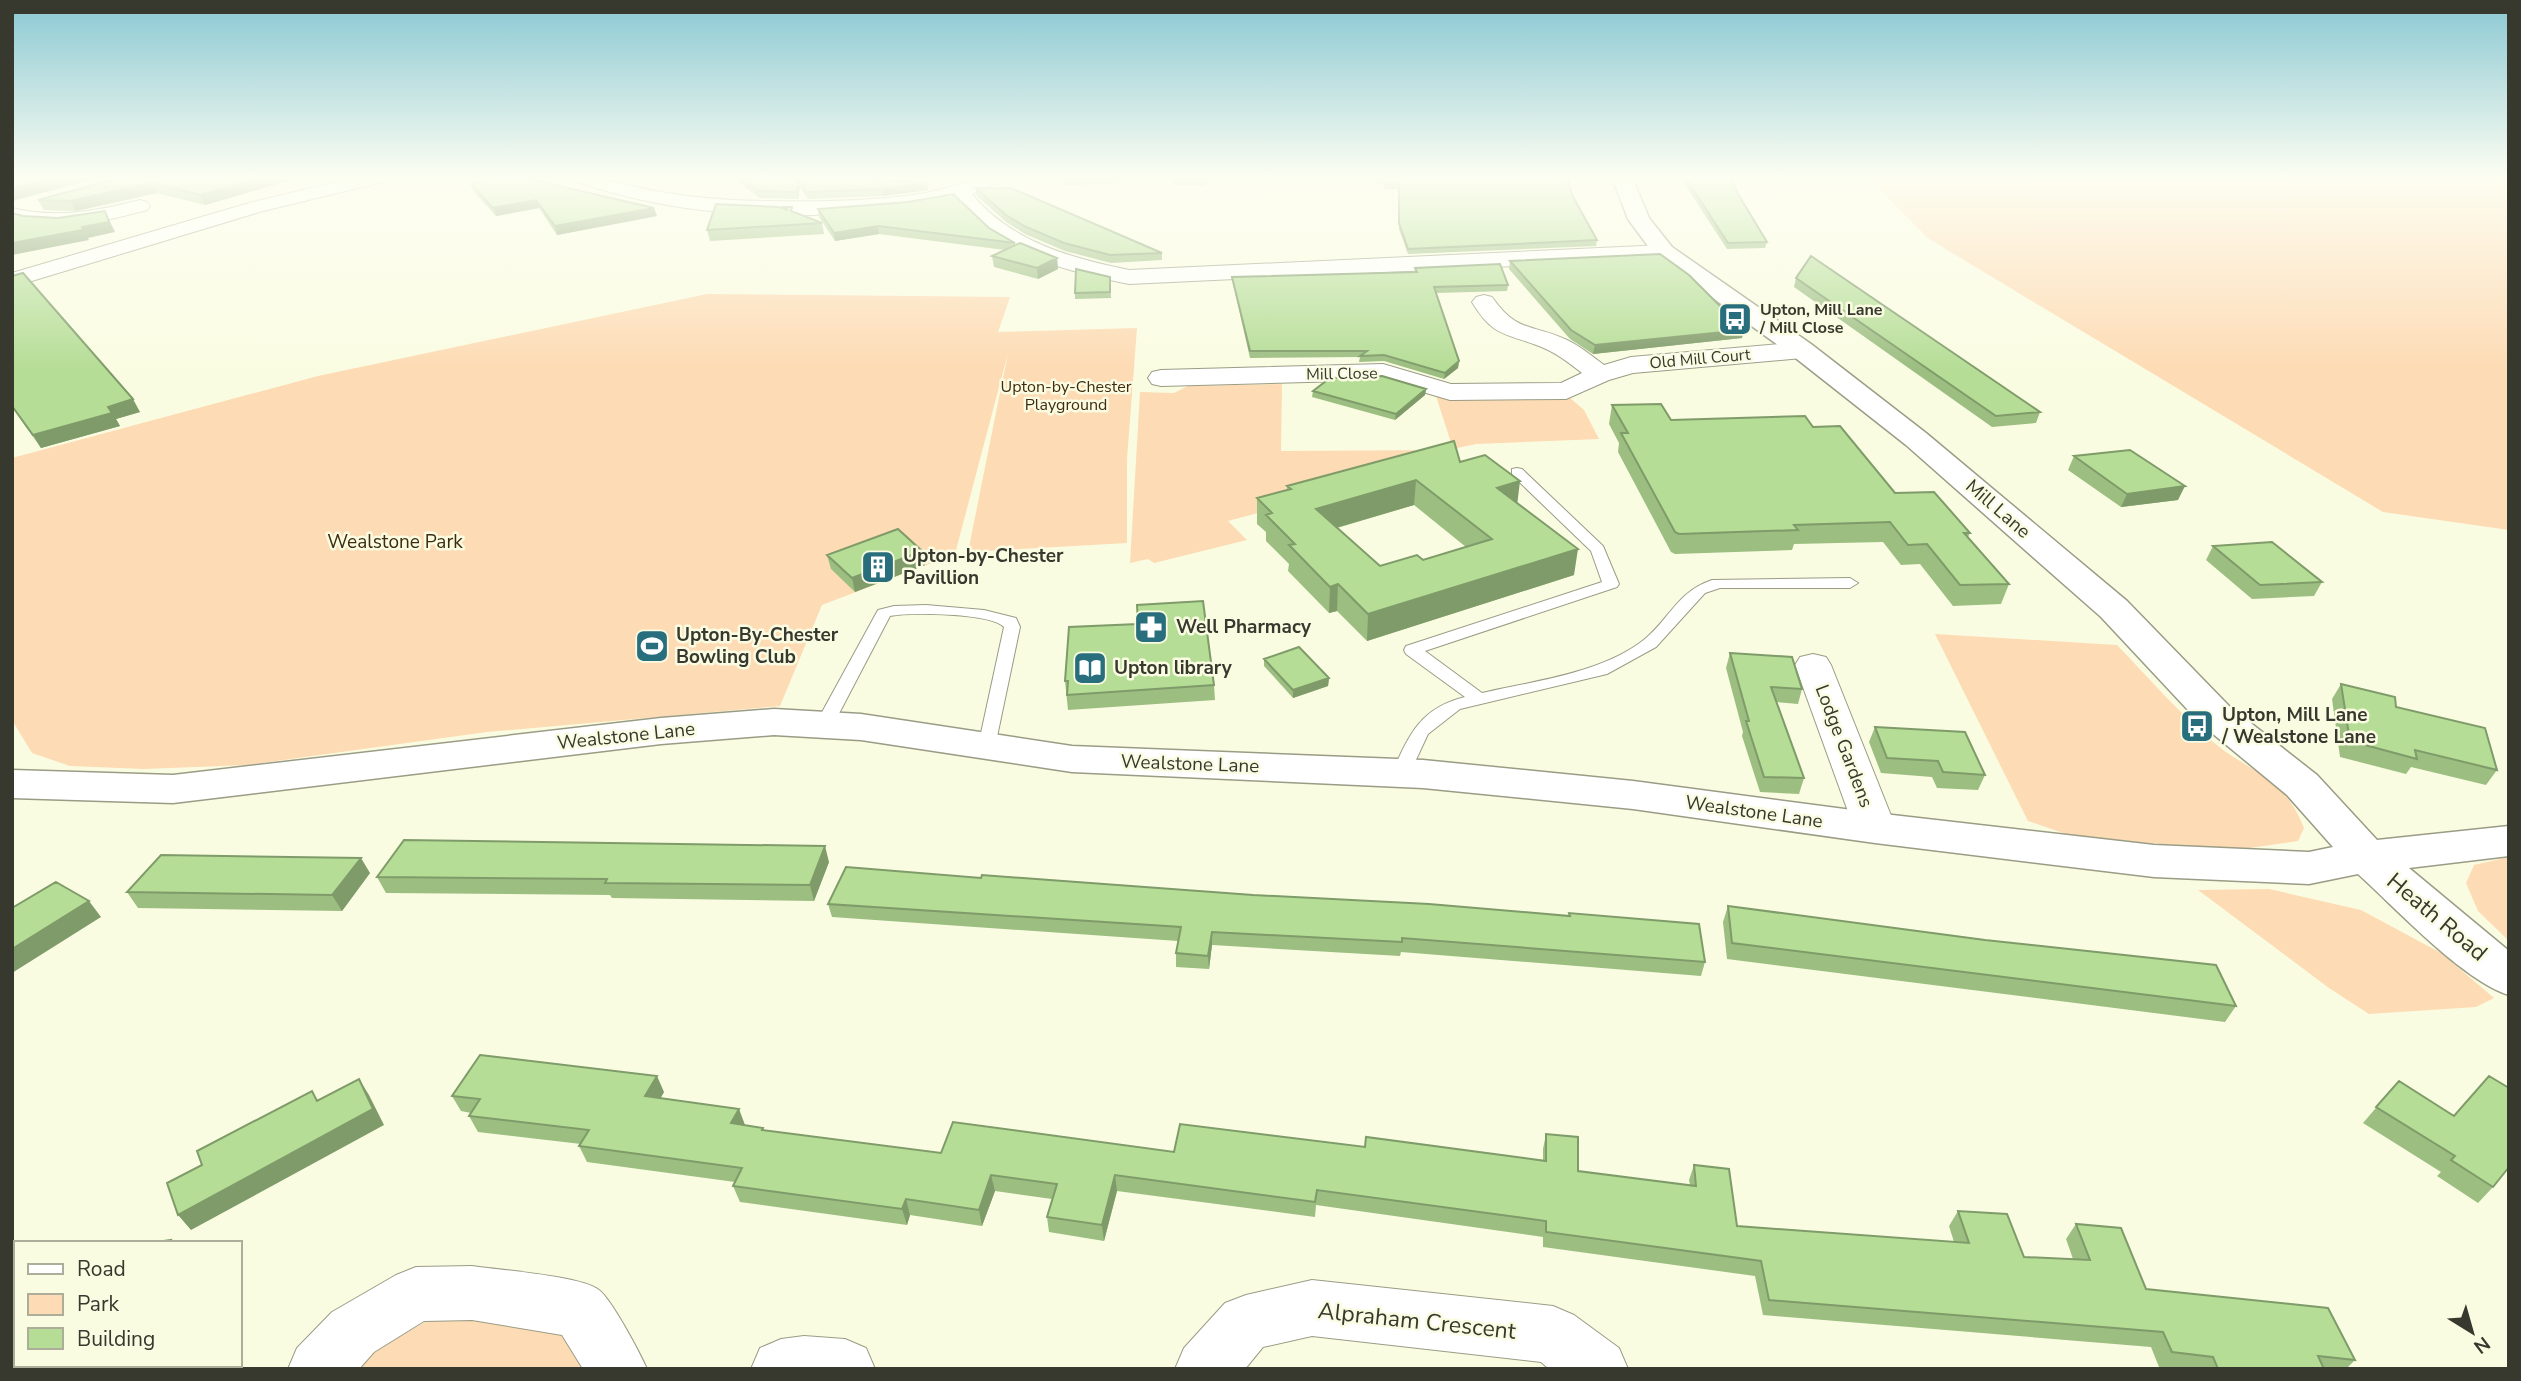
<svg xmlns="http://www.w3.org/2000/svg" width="2521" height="1381" font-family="'Nunito Sans',sans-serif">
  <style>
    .green { fill: #fddbb4 }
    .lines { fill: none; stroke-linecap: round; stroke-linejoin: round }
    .service-casing { stroke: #9a9c85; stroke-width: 2 }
    .minor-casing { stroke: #9a9c85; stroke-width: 2 }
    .tertiary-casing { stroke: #9a9c85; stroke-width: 3 }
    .service { fill: #fff; fill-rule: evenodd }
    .minor { fill: #fff; fill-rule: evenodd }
    .tertiary { fill: #fff; fill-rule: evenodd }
    .wall { fill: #9cbe81; fill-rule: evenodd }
    .shaded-wall { fill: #7f9b69 }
    .building { fill: #b5dd96; stroke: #7f9b69; stroke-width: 2; fill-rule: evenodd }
    .labels { text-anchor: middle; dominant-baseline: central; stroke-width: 5; stroke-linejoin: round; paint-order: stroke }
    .far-poi-label { font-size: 16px; font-weight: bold; fill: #37382e; stroke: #fafce2; text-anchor: start }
    .far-street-label { font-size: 16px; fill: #37382e; stroke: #fafce2 }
    .far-park-label { font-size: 16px; fill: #412b0f; stroke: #fafce2 }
    .street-label { font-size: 19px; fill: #37382e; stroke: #fafce2 }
    .park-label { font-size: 19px; fill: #412b0f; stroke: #fafce2 }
    .poi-label { font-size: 19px; font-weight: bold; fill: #37382e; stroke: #fafce2; text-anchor: start }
    .near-street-label { font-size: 23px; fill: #37382e; stroke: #fafce2 }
  </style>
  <rect width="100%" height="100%" fill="#fafce2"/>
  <path class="green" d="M1867 177H2509V530L2383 512 1929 239Z
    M707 294 1010 297 998 332 1137 328 1127 459V543L968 552 1008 353 955 554 822 605 780 706 487 732 247 765 144 769 70 766 32 753 12 720V458L318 376Z
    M1282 384 1281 451 1443 450 1420 470 1228 521 1247 540 1154 563 1148 559 1130 563 1140 392 1174 393 1188 386Z
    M1436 396 1453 400 1569 397 1584 410 1599 439 1476 444 1453 449Z
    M1935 634 2117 645C2148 677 2178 712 2212 741 2249 773 2283 774 2304 828L2298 841 2243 849 2147 843 2066 834 2028 821Z
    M2509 857V941L2478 911 2466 883 2474 865Z
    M2269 889 2361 910 2441 953 2494 998 2476 1007 2369 1014 2329 988 2198 890Z
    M474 1313 558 1327 584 1369H353L361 1358 427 1321Z"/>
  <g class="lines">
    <g class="service-casing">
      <path id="service" d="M1517 468 1522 469 1603 546 1619 584 1617 587 1425 651 1482 693C1534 681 1603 673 1645 639 1671 617 1677 592 1712 580L1850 578 1858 583 1850 588H1720L1705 593 1656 647 1607 674 1460 709 1428 734 1408 777H1394L1392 773C1409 735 1420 708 1465 697L1406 654 1404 650 1406 646 1602 582 1591 551 1512 475V469Z
        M926 605 984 610 1016 618 1020 627 994 751 987 753 978 747 1004 627C991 613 911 612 890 616L833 725 830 729H818L815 725 878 610 894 606Z"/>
    </g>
    <g class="minor-casing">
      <path id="minor" d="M357 177H390L387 181 263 211 12 287V273L249 203Z
        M572 177C603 176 630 187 661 192 697 198 735 201 772 201 821 202 871 201 920 194 949 189 974 177 1003 177L1000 181 972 194C1011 242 1071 258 1129 270L1664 245 1672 247 1675 252 1672 257 1664 259 1129 284C1062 270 1000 255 955 199 833 223 693 223 575 181Z
        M140 200 147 202 150 206 147 210C102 222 59 233 12 220V208C57 219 96 211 140 200Z
        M1484 295 1492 297C1518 334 1531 323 1567 340 1580 346 1592 356 1604 365L1631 357 1802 342 1811 345 1815 350 1811 355 1802 358 1633 373 1609 380 1566 399 1450 400 1382 380 1161 386 1152 384 1148 378 1152 372 1161 370 1383 364 1451 384 1561 383 1582 373C1568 362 1555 352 1539 346 1505 333 1493 337 1472 302L1476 297Z
        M1813 654 1826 657 1831 665 1896 828 1890 838 1875 842 1860 838 1854 828 1795 665 1800 657Z
        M472 1266C498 1270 582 1276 599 1290 612 1300 640 1353 647 1369H583L562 1335 472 1320 424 1321 374 1352 359 1369H288L297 1348 332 1312 396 1275 416 1267Z
        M1312 1280 1553 1306 1574 1315 1619 1348 1628 1369H1549L1541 1362 1312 1336 1263 1347 1245 1369H1175L1184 1348 1225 1303 1246 1295Z
        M804 1336 845 1339 866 1348 875 1369H751L760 1348 781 1339Z"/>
    </g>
    <g class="tertiary-casing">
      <path id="tertiary" d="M1612 177H1632L1649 218 1672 247 1811 344 1926 433 2127 601 2229 706 2317 775 2377 840 2509 826V856L2409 868 2509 951V995C2462 980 2397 909 2358 874L2309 884 2154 877 1875 843 1633 809 1423 788 1072 772 861 740 774 735 661 744 173 803 12 798V770L173 775 661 718 774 709 861 714 1072 746 1423 760 1633 781 1875 813 2154 845 2309 852 2333 847 2287 795 2201 724 2101 617 1906 445 1793 356 1656 257 1628 219Z"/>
    </g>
    <use href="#service" class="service"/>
    <use href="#minor" class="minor"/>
    <use href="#tertiary" class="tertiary"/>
  </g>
  <path class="wall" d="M123 177H302L205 205 157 193 76 211 44 210 38 200Z
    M731 177H847H844L927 183 928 190 883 196 808 199 800 187 798 199 760 198Z
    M1062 177H1208L1206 186 1173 185 1172 180 1063 186Z
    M1348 177H1567L1572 195 1597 240 1596 246 1408 254 1399 229 1398 189H1385L1383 184Z
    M1680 177H1730L1738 194 1767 242 1765 248 1727 249Z
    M471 184 657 216 557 235 539 208 496 216 474 192Z
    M976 188 1162 253V260L1111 263 1065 251 1025 234 1006 222 976 195Z
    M784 207 793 212 822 223 824 234 710 241 707 230 784 209Z
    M818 209 989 228 1015 243V245L1057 258 1058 269 1038 279 994 267 992 256 1005 250 879 234 835 241 819 217Z
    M1510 261 1742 338 1593 354 1570 339 1509 269Z
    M1415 268 1508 285 1507 291 1436 293 1459 361 1458 368 1444 379 1384 361 1359 362 1360 357 1250 358 1233 283 1232 277 1415 272Z
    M12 276 140 412 116 419 120 426 41 448 12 407Z
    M1110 277 1111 298 1075 299V293Z
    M1796 278 2040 412 2036 423 1992 427 1794 287Z
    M1426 389 1425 395 1395 420 1312 397 1313 391Z
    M1612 405 1671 420 1813 427 1895 493 1970 533 1968 537 2009 584 2001 604 1953 606 1920 564 1901 565 1883 542 1794 544 1792 550 1675 554 1671 552 1618 452 1619 443 1609 424Z
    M2074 456 2178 500 2121 507 2068 470Z
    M1460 462 1517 503 1574 575 1367 641 1337 611 1329 613 1288 571 1289 564 1266 541V532L1257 524V498L1287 490V486ZM1414 505 1466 547 1423 560 1380 566 1337 528Z
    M2213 546 2322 582 2314 596 2252 599 2206 560Z
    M922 551 925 565 855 592 831 569 827 555Z
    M1730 653 1802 689 1798 704 1776 702 1804 778 1799 794 1760 792 1742 736 1743 732 1726 668Z
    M1264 659 1329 678 1328 686 1293 698 1264 666Z
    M1065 681 1214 685 1215 700 1068 710Z
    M2341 684 2396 707 2497 770 2486 785 2411 767 2406 774 2340 757 2332 699Z
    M1875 727 1985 775 1978 790 1937 788 1932 777 1881 773 1869 742Z
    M829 862 814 901 612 898 610 895 386 893 377 877Z
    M370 873 342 911 138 908 127 892Z
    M981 878 1569 916V913L1705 962 1701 976 1401 952 1400 956 1212 945 1209 969 1176 967V953L1178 941 832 917 828 904Z
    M1728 906 2236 1006 2225 1022 1727 959 1723 922Z
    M2399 1081 2493 1187 2478 1203 2437 1176 2441 1172 2363 1123Z
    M664 1092 660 1098 764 1131 941 1153 1174 1152 1365 1147 1543 1160V1149L1546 1134 1578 1171 1690 1185 1689 1180 1694 1165 1737 1226 1954 1242 1949 1226 1958 1211 2024 1257 2073 1259 2066 1239 2076 1224 2146 1289 2355 1360 2346 1369H2172L2159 1367 2151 1347 1763 1315 1755 1276 1543 1247V1237L1316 1205 1315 1217 1117 1191 1104 1241 1049 1232 1047 1217 1052 1199 995 1191 982 1226 910 1215 907 1225 740 1202 733 1186 735 1182 587 1162 579 1146 581 1144 478 1132 469 1116 471 1113 461 1111 452 1096Z"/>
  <path class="shaded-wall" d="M60 177H102L12 201V189Z
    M264 177H302L205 205 200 195Z
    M799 180 800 187 798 199 796 192Z
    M152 183 157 193 76 211 70 201Z
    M927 183 928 190 883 196 882 189Z
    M536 200 539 208 496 216 493 208Z
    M654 208 657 216 557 235 555 226Z
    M105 211 115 232 88 238 89 240 12 255V243L82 227Z
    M878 226 879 234 835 241 834 233Z
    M1057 258 1058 269 1038 279 1037 268Z
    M1744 330 1742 338 1593 354 1595 345Z
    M1459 361 1458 368 1444 379 1445 373Z
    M1426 389 1425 395 1395 420 1396 414Z
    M133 399 140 412 116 419 120 426 41 448 33 435 108 407Z
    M1416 480 1414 505 1315 534 1316 509Z
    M1520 481 1517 506 1497 488Z
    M2185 486 2178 500 2121 507 2127 494Z
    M1578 549 1574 575 1367 641 1368 614Z
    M922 551 925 565 855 592 852 578Z
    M1338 584 1337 611 1329 613 1330 587Z
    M1329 678 1328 686 1293 698V690Z
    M825 846 829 862 814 901 810 885Z
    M361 858 370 873 342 911 332 895Z
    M89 901 101 917 12 973V949Z
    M1212 932V945L1209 969 1208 956Z
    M657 1076 664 1092 653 1112 645 1096Z
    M359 1079 369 1095 384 1125 191 1230 178 1215Z
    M739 1109 745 1125 731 1123Z
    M991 1175 995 1191 982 1226 979 1210Z
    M1115 1175 1117 1191 1104 1241 1102 1225Z
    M906 1199 910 1215 907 1225 902 1209Z
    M110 1365H133L131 1369H108Z"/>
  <path class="building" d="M12 177H60L12 189Z
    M123 177H264L200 195 152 183 70 201 38 200Z
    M492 177H521L654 208 555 226 536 200 493 208 471 184Z
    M739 177H836L927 183 882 189 806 192 799 180 796 192 759 191Z
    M1062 177H1091L1063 178Z
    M1173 177H1206L1205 178H1172Z
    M1375 177H1567L1572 195 1597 240 1408 249 1399 223V184H1385L1383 178Z
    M1685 177H1730L1738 194 1767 242 1728 243Z
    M976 188H1011L1162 253 1110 255 1064 243 1024 226 1006 215Z
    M953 194 989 228 1015 243 878 226 834 233 818 209 908 202Z
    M716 204 779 207 788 210 784 207H792L791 211 822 223 707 230Z
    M105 211 109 222 82 227 83 230 12 243V213L23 216 58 218Z
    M1020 243 1057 258 1037 268 992 256Z
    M1660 254 1689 275 1744 330 1595 345 1571 330 1510 261Z
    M1811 256 2040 412 1996 416 1796 278Z
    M1500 264 1508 285 1434 287 1459 361 1445 373 1384 355 1360 356 1367 351H1250L1232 277 1417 272 1415 268Z
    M1076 269 1110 277V292L1075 293Z
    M23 273 133 399 108 407 112 413 33 435 12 406V276Z
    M1382 376 1426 389 1396 414 1313 391 1330 378Z
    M1661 404 1671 420 1805 416 1813 427 1840 426 1895 493 1934 492 1970 533H1964L2009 584 1960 585 1927 544 1908 545 1890 522 1794 525 1798 530 1679 534 1675 532 1621 433H1628L1612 405Z
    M1454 441 1460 462 1485 455 1520 481 1497 488 1578 549 1368 614 1338 584 1330 587 1289 545 1295 544 1266 515 1272 513 1257 498 1291 489 1287 486ZM1416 480 1492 539 1423 560 1417 555 1380 566 1316 509Z
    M2130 450 2185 486 2127 494 2074 456Z
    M898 529 922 551 852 578 827 555Z
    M2272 542 2322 582 2260 585 2213 546Z
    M1203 601 1214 685 1067 695 1068 681H1065L1069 627 1138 624 1137 605Z
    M1299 647 1329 678 1293 690 1264 659Z
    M1730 653 1792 657 1802 689 1771 687 1804 778 1764 777 1746 721H1749Z
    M2341 684 2395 697 2396 707 2485 728 2497 770 2415 750 2417 759 2350 741Z
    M1875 727 1965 732 1985 775 1943 772 1938 761 1887 758Z
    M404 840 825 846 810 885 605 883 607 879 377 877Z
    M161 855 361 858 332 895 127 892Z
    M846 867 981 878 982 875 1253 895 1429 904 1570 916 1569 913 1699 924 1705 962 1402 938V942L1212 932 1208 956 1176 953 1181 927 828 904Z
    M56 882 89 901 12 949V908Z
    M1728 906 1985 940 2216 965 2236 1006 1732 943Z
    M480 1055 657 1076 645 1096 739 1109 731 1123 763 1128 762 1130 941 1153 953 1122 1174 1152 1180 1124 1365 1147 1366 1137 1546 1161V1134L1578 1137V1171L1696 1186 1694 1165 1729 1169 1737 1226 1969 1243 1958 1211 2007 1214 2024 1257 2090 1260 2076 1224 2121 1228 2146 1289 2328 1308 2355 1360 2318 1356 2324 1369H2218L2213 1357 2172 1352 2163 1332 1769 1300 1761 1261 1546 1232V1221L1317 1190 1315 1202 1115 1175 1102 1225 1047 1217 1057 1184 991 1175 979 1210 906 1199 902 1209 733 1186 742 1168 579 1146 589 1130 469 1116 480 1099 452 1096Z
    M2489 1076 2509 1088V1167L2493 1187 2451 1160 2455 1156 2376 1107 2399 1081 2454 1116Z
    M359 1079 373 1109 178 1215 167 1183 202 1165 197 1151 312 1091 317 1101Z
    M171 1240 170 1243H149Z
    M43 1365H110L108 1369H41Z"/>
  <linearGradient id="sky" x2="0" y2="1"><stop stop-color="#8ac8d3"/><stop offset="0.48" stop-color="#fdfef2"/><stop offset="1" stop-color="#fdfef2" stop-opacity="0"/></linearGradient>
  <rect width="2521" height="370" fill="url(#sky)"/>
  <defs>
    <g id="bus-square" transform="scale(1.75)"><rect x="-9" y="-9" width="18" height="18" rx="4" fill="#296e7d" stroke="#fafce2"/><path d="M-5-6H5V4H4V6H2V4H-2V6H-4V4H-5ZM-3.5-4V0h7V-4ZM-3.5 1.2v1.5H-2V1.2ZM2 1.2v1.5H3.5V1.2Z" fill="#fff"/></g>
    <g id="building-square" transform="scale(1.75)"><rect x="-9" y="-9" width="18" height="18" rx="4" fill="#296e7d" stroke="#fafce2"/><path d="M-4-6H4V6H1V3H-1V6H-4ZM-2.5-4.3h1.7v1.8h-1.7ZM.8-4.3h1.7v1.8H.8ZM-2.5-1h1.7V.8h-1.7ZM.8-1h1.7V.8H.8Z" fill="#fff"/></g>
    <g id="pharmacy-square" transform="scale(1.75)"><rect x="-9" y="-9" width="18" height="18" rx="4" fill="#296e7d" stroke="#fafce2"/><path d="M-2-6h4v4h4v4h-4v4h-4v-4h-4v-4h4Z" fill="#fff"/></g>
    <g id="stadium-square" transform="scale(1.75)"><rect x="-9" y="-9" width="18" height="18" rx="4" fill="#296e7d" stroke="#fafce2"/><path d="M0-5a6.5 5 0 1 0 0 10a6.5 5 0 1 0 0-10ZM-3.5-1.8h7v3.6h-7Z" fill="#fff"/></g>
    <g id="library-square" transform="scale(1.75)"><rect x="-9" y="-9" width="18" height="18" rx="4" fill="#296e7d" stroke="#fafce2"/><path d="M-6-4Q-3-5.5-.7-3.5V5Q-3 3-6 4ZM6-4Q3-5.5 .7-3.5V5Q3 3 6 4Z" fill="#fff"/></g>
  </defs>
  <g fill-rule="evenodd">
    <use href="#bus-square" x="1735" y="319"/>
    <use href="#building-square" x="878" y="567"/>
    <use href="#pharmacy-square" x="1151" y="627"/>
    <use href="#stadium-square" x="652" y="646"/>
    <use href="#library-square" x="1090" y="668"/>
    <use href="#bus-square" x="2197" y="726"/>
  </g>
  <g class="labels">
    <g class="far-poi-label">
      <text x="1760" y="310">Upton, Mill Lane<tspan x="1760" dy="18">/ Mill Close</tspan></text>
    </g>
    <g class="far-street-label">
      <text transform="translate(1700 359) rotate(-5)">Old Mill Court</text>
      <text transform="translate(1342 374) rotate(-1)">Mill Close</text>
    </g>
    <g class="far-park-label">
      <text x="1066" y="387">Upton-by-Chester<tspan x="1066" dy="18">Playground</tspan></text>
    </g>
    <g class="street-label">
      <text transform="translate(1998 509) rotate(41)">Mill Lane</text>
      <text transform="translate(626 736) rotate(-6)">Wealstone Lane</text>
      <text transform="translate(1844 746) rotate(69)">Lodge Gardens</text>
      <text transform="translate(1190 764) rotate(2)">Wealstone Lane</text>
      <text transform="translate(1754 812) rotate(8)">Wealstone Lane</text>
    </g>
    <g class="park-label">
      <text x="395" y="542">Wealstone Park</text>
    </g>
    <g class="poi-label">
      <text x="903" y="556">Upton-by-Chester<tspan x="903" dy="22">Pavillion</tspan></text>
      <text x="1176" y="627">Well Pharmacy</text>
      <text x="676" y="635">Upton-By-Chester<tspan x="676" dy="22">Bowling Club</tspan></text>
      <text x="1114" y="668">Upton library</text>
      <text x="2222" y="715">Upton, Mill Lane<tspan x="2222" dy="22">/ Wealstone Lane</tspan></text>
    </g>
    <g class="near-street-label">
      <text transform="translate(2437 917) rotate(40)">Heath Road</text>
      <text transform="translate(1417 1321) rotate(6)">Alpraham Crescent</text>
    </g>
  </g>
  <rect width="2521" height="1381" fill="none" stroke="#37382e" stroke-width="28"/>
  <rect x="14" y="1241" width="228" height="126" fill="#fafce2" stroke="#acae9a" stroke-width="2"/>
  <rect x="28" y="1264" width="35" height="10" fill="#ffffff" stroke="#acae9a" stroke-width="2"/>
  <text x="77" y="1276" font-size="21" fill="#37382e">Road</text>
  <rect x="28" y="1294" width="35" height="21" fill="#fddbb4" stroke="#acae9a" stroke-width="2"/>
  <text x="77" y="1311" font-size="21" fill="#37382e">Park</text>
  <rect x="28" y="1328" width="35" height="21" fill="#b5dd96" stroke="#acae9a" stroke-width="2"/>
  <text x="77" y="1346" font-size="21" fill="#37382e">Building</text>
  <g transform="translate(2472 1332) rotate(143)" stroke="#fafce2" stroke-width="5" paint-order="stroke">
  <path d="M0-5L12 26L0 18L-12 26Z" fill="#37382e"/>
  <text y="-10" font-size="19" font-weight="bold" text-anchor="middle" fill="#37382e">N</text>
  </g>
</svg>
